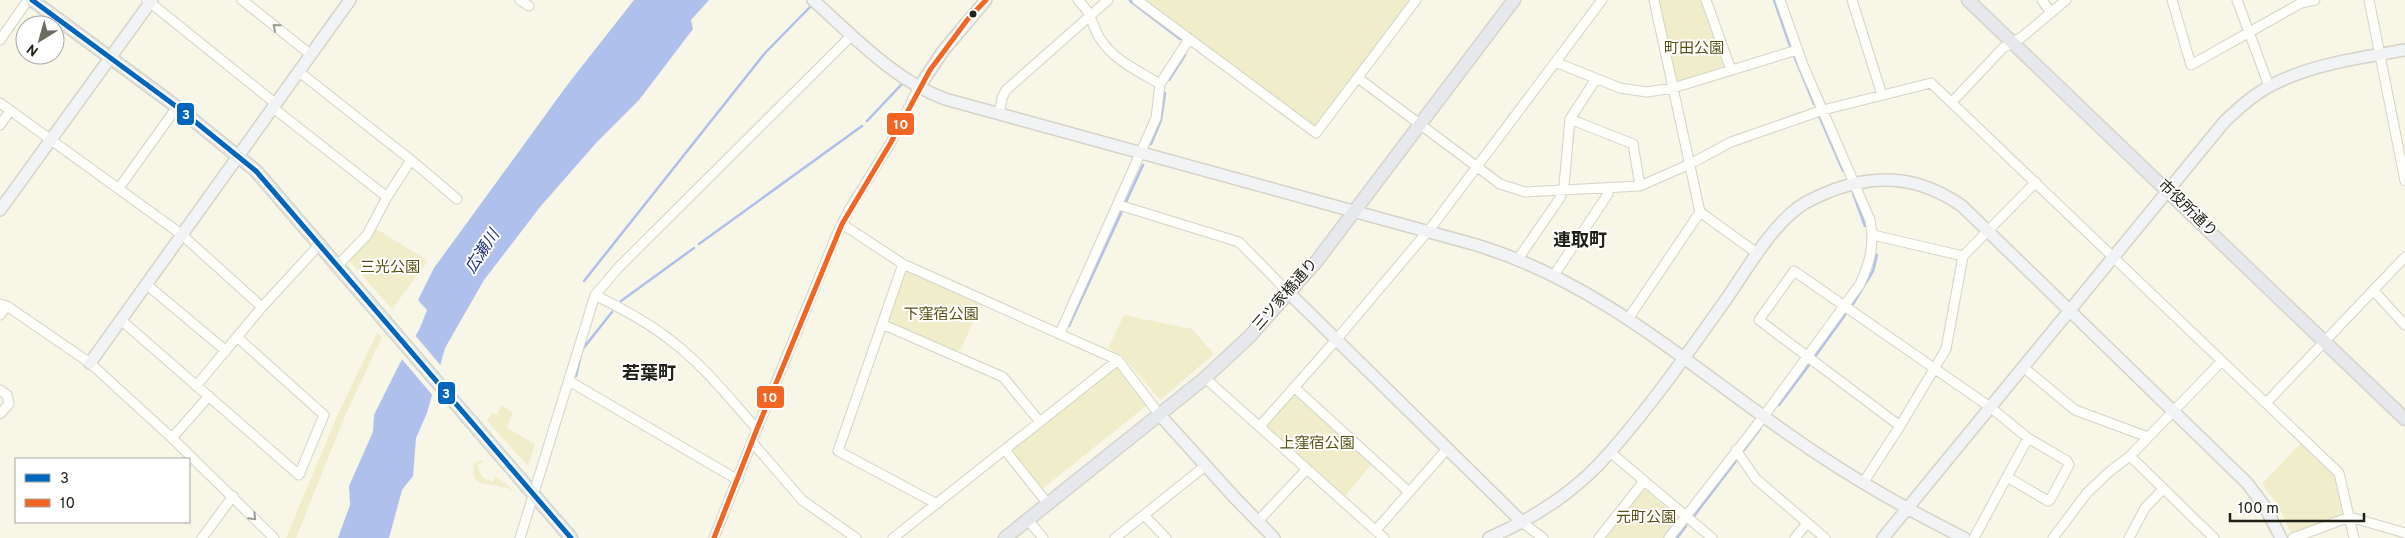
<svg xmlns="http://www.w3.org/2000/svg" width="2405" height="538" font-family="Overpass,'Noto Sans JP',sans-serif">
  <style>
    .green { fill: #f0edcb }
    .water { fill: #aec0eb }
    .pier { fill: #f7f6e7 }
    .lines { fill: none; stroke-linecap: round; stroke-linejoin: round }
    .stream { stroke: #aec0eb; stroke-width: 2.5 }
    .street-casing { stroke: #d4d3c7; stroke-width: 11 }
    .secondary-casing { stroke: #d4d3c7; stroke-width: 14 }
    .primary-casing { stroke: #d4d4cc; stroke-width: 15 }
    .street { stroke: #fefefb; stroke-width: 9 }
    .secondary { stroke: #f2f3f4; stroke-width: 11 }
    .primary { stroke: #e6e8eb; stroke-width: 12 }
    .bus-1-casing { stroke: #fff; stroke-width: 9 }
    .bus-2-casing { stroke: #fff; stroke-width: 9 }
    .bus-1 { stroke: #0065bd; stroke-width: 5 }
    .bus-2 { stroke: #f26522; stroke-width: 5 }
    .oneway { stroke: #9b9b94 }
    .bus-dot { fill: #222117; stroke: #fff; stroke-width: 2 }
    .labels { text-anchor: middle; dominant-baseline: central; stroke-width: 4; stroke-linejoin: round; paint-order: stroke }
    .park-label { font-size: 15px; fill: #565112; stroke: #fff }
    .street-label { font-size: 15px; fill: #222117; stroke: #fff }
    .water-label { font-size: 16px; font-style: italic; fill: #1b2d7b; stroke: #fff }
    .quarter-label { font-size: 18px; font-weight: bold; fill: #222117; stroke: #fff }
    .line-badge { stroke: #fff; stroke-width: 2 }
    .badge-label { font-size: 14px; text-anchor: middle; font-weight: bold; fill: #fff }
  </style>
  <rect width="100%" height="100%" fill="#f7f6e7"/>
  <path class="green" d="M1147 0H1411L1317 126H1313Z
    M1658 0H1701L1726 64 1723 67 1680 82 1676 79Z
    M375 228 428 261 392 309 351 263V258L367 241Z
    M908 271 978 301 981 305 961 349 957 352 890 323 887 318 903 272Z
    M1124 315 1192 329 1214 354 1160 400 1122 355 1108 348Z
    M377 333 382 337 345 416 296 538H286L338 414Z
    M1115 366H1118L1147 403 1146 406 1042 489 1012 450Z
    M1291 396H1296L1372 464 1344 497 1268 428 1267 423Z
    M502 405 513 413 507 428 535 444 528 466 487 421 492 413 497 415Z
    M2302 442 2336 476 2345 514 2292 535 2278 505 2262 484Z
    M482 460 483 463 477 464 482 477 493 482 495 476 516 492 508 488 480 483C472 479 473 471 474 463Z
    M1642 489 1646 490 1677 517 1678 520 1664 538H1605Z"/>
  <path class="water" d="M634 0H709L691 20 693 29 639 100 597 142 540 207 484 280 445 348 427 413 416 438 413 476 402 490 389 538H338L350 505 349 486 373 432 374 415 399 365 420 328 427 310 418 300 434 268 568 84Z"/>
  <path class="pier" d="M414 334 442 367 434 397 400 357Z"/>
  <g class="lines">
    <path class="stream" d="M1774 0 1790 46 1814 104
      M1130 1 1180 39
      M1169 80 1185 55
      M1820 118 1843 171
      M867 121 901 85
      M1151 144 1161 120 1165 93
      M1853 193 1865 226
      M1125 204 1143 165
      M699 244 862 126
      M584 281 765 53 812 5
      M621 301 694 248
      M1853 304 1873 271 1877 255
      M1069 326 1123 209
      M582 350 612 312
      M1814 358 1845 315
      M576 376 581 355
      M1779 405 1809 365
      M1744 450 1760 429
      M1694 516 1736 461
      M1677 538 1686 526"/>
    <g class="street-casing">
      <path id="street" d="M147 0 275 103
        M242 0 310 54
        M520 0 529 6
        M1078 0C1093 15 1090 21 1099 37 1113 60 1138 71 1160 84
        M1137 0 1316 133 1416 0
        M1654 0 1700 212 1758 254
        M1706 0 1731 70
        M1852 0 1882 95
        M2042 0 2051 13
        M2172 0 2191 65 2301 3 2315 0
        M2237 0 2269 86
        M2369 0 2405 181
        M0 40 28 0
        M1555 62 1620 88 1647 92 1673 88 1797 50
        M298 71 411 160 457 199
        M1358 78 1500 184 1525 192 1640 186 1690 164 1731 142 1823 110 1931 83 2339 473 2354 538
        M1952 102 2003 48 2022 37 2066 0
        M0 103 181 234 262 307
        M272 107 387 197
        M999 114 1002 98 1006 90 1108 0
        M1570 119 1633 144 1640 186
        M0 125 10 111
        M119 188 177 107
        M1119 205 1239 242 1289 293
        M842 224 903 264 1118 360 1159 414
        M1873 235 1963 256
        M1518 259 1560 198 1564 185 1570 119 1596 79
        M903 264 838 451 937 504
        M338 265 367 235 387 197 411 160
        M1554 275 1608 194V188
        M146 284 226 351
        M2373 290 2405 325
        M595 295C622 309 650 323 674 343 705 367 730 399 757 429
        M0 304 7 306 90 363 172 438 274 538
        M0 315 7 306
        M1628 319 1700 212
        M121 320 299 475 324 415 237 337
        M882 324 1003 377 1040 422
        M1060 333 1156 118 1160 84 1189 39
        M2023 367 2075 410 2148 437
        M1205 378 1384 538
        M569 381 738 480
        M196 386 262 307 320 244
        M1294 387 1409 492
        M0 390 7 395 9 404 0 414
        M2266 403 2405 257
        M1260 426 1336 340 1433 225 1602 0
        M1900 426 1759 320 1794 271 1990 407 2028 438 2067 461 2069 465 2050 500 2048 501 2007 477
        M172 438 209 396
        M752 442 802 500 856 538
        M1005 450 1048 504
        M1736 450 1756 479 1825 538
        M1610 452 1712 538
        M2130 456 2214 538
        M1863 483 1900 426 1946 349 1963 256 2036 182
        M1144 515 1166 538
        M1028 520 1043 538
        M1257 522 1307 469
        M1523 523 1543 538
        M1376 530 1447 449
        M202 538 233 496
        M520 538 595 295 619 267 852 35
        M714 538 757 429 837 234 849 210 890 144 919 87
        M893 538 1118 360
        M1115 538 1205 466
        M1599 538 1644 481
        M1669 538 1764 416 1860 284C1870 262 1875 244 1870 220L1803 65 1780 0
        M1795 538 1807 523
        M1974 538 2028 438
        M2053 538 2087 493 2109 472 2130 456 2222 361
        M2129 538 2145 508 2163 489
        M2293 538 2350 517 2405 533"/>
    </g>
    <g class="secondary-casing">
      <path id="secondary" d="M813 0C853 36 894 80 945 99L1473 244C1603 282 1703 378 1813 451 1862 484 1912 512 1964 538
        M919 87 943 51 986 0
        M0 210 152 0
        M1289 293 1523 523
        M90 363 350 0
        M1159 414 1234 497 1274 538
        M1489 538C1536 517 1577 491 1611 451 1653 403 1690 350 1727 298 1747 269 1771 227 1799 207 1810 199 1822 195 1833 190 1880 173 1920 177 1962 206L2247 483 2265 507 2281 538
        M1883 538 2225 121C2239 108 2253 95 2270 86 2311 64 2360 58 2405 50"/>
    </g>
    <g class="primary-casing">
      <path id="primary" d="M32 0 177 107 256 171 571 538
        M1968 0 2405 419
        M1005 538 1205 378 1250 336 1316 262 1514 0"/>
    </g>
    <use href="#street" class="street"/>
    <use href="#secondary" class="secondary"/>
    <use href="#primary" class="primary"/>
    <g class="bus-1-casing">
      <path id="bus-1" d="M32 0 177 107 256 171 571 538"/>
    </g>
    <g class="bus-2-casing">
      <path id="bus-2" d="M714 538 757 429 842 224 890 144 930 70 968 19 986 0"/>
    </g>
    <use href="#bus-1" class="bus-1"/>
    <use href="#bus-2" class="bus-2"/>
  </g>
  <defs><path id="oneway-chevron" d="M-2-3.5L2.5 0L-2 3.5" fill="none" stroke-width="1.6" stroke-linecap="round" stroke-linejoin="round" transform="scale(1.25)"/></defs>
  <g class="oneway">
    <use href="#oneway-chevron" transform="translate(276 27) rotate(-141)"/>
    <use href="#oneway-chevron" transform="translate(253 517) rotate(46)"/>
  </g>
  <circle class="bus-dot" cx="973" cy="14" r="4.5"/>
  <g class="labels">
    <g class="park-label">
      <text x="1694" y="49">町田公園</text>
      <text x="390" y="268">三光公園</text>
      <text x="941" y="315">下窪宿公園</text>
      <text x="1317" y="444">上窪宿公園</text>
      <text x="1646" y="518">元町公園</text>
    </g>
    <g class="street-label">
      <text transform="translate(2187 209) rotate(44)">市役所通り</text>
      <text transform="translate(1286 295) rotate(-49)">三ツ家橋通り</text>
    </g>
    <g class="water-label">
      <text transform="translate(483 252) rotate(-57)">広瀬川</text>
    </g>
    <g class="quarter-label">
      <text x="1580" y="241">連取町</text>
      <text x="649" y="374">若葉町</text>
    </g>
  </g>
  <g class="line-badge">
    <rect x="176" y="102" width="19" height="24" rx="5" fill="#0065bd"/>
    <rect x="886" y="112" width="29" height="24" rx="5" fill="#f26522"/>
    <rect x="437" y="381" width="19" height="24" rx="5" fill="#0065bd"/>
    <rect x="756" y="385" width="29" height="24" rx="5" fill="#f26522"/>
  </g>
  <g class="badge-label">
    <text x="186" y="119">3</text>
    <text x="901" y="129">10</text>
    <text x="446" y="398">3</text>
    <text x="770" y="402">10</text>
  </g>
  <rect x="15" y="458" width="175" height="65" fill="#ffffff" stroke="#a7a6a2"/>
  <rect x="25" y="474" width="25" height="8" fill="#0065bd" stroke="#a7a6a2"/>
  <text x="60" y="483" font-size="15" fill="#222117">3</text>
  <rect x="25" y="499" width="25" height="8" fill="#f26522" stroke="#a7a6a2"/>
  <text x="60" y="508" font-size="15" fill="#222117">10</text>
  <g transform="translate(40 40) rotate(217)"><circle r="24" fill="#ffffff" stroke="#a7a6a2"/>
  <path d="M0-4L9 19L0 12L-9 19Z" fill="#6d6c60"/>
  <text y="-8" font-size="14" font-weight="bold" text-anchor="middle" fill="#222117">N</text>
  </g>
  <path d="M2230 513v8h134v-8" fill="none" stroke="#222117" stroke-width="2.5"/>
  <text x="2238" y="513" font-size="15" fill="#222117" stroke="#ffffff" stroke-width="4" paint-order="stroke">100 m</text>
</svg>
